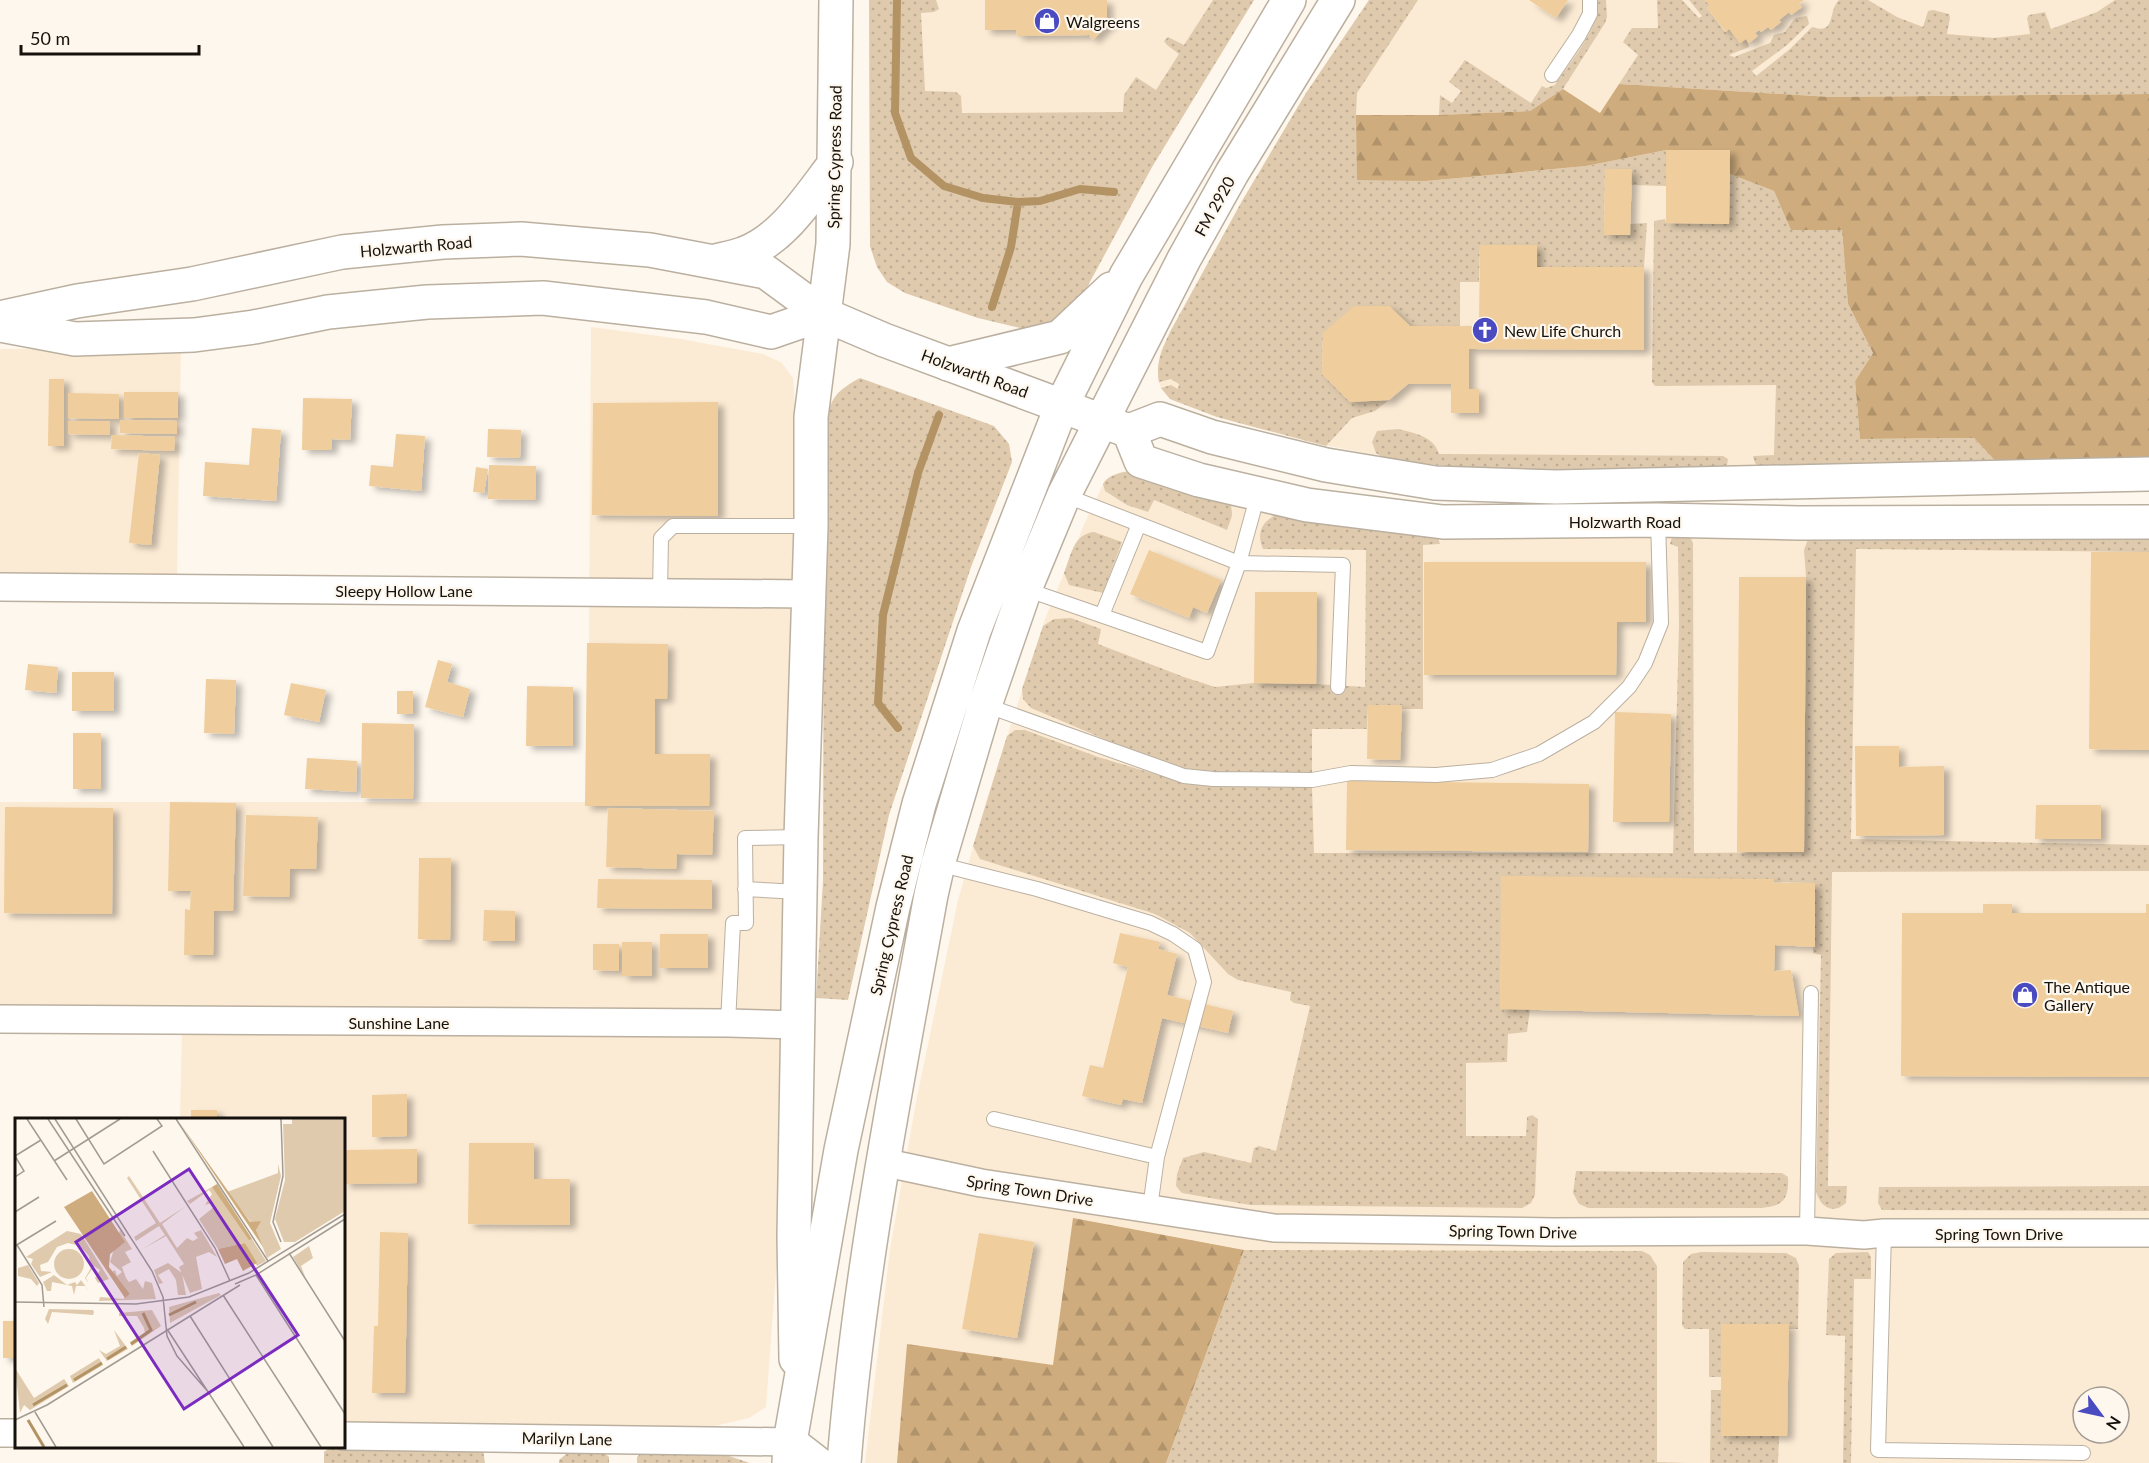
<svg xmlns="http://www.w3.org/2000/svg" width="2149" height="1463" font-family="Lato,sans-serif">
  <style>
    .built { fill: #fcebd4; fill-rule: evenodd }
    .grass { fill: url(#grass-dots) }
    .forest { fill: url(#forest-firs) }
    .lines { fill: none; stroke-linecap: round; stroke-linejoin: round }
    .stream { stroke: #b39263; stroke-width: 8 }
    .building { fill: #efcd9c; filter: url(#shadow) }
    .service-casing { stroke: #bbb0a0; stroke-width: 16 }
    .minor-casing { stroke: #bbb0a0; stroke-width: 30 }
    .secondary-casing { stroke: #bbb0a0; stroke-width: 36 }
    .primary-casing { stroke: #bbb0a0; stroke-width: 36 }
    .service { stroke: #fff; stroke-width: 14 }
    .minor { stroke: #fff; stroke-width: 27 }
    .secondary { stroke: #fff; stroke-width: 33 }
    .primary { stroke: #fff; stroke-width: 33 }
    .labels { text-anchor: middle; dominant-baseline: central; stroke-width: 4.5; stroke-linejoin: round; paint-order: stroke }
    .poi-label { font-size: 16px; fill: #15110c; stroke: #fef7ed; text-anchor: start }
    .street-label { font-size: 16px; fill: #15110c; stroke: #fef7ed }
    .inset-river { fill: none; stroke: #b39263; stroke-width: 3 }
    .inset-road { fill: none; stroke: #a19b93; stroke-width: 1.5 }
    .view { fill: #7b2cbf; fill-opacity: 0.15; stroke: #7b2cbf; stroke-width: 3 }
    .inset-edge { fill: none; stroke: #15110c; stroke-width: 3 }
  </style>
  <defs>
    <pattern id="grass-dots" width="8" height="8" patternUnits="userSpaceOnUse" patternTransform="scale(1.5)"><rect width="8" height="8" fill="#dfcaad"/><path d="M2 2h.1M6 6h.1" fill="none" stroke="#beac94" stroke-width="1.8" stroke-linecap="round"/></pattern>
    <pattern id="forest-firs" width="22" height="20" patternUnits="userSpaceOnUse" patternTransform="scale(1.5)"><rect width="22" height="20" fill="#ceac7d"/><path d="M5 1l3.5 6h-7zM16 11l3.5 6h-7z" fill="#b0936b"/></pattern>
    <filter id="shadow"><feDropShadow dx="6" dy="4" stdDeviation="3" flood-color="#0004"/></filter>
  </defs>
  <rect width="100%" height="100%" fill="#fef7ed"/>
  <path class="built" d="M869 0H1254L1152 167 1085 291 978 318 905 293 887 282 877 267 870 246Z
    M1369 0H2149V94L1830 97 1863 470 1450 466 1390 458 1309 442 1217 417 1170 399 1161 388 1158 380V366L1161 351 1242 201 1306 93Z
    M591 327 681 339 763 354 782 363 793 378 798 450 788 1111 766 1407 749 1418 715 1426 344 1425V1120L180 1119 182 1029 0 1023V802H588Z
    M181 347 177 579 0 577V349Z
    M1116 474 1222 497 2149 536V1463H865L890 1249 916 1102 958 900 986 802 1045 619 1083 527 1105 480ZM2083 1397H2119V1433H2083Z"/>
  <path class="grass" d="M869 0H936L939 9 934 12 921 13 925 91 956 92 961 96 962 113 1123 112 1124 95 1136 77 1156 90 1179 54 1167 45 1164 41 1168 37 1184 45 1213 0H1254L1152 167 1085 291 1061 317 1043 327 1024 329 978 318 905 293 887 282 877 267 870 246Z
    M1369 0H1418L1357 93 1356 115 1426 181 1586 166 1666 150V186L1631 185V169H1605L1604 235H1630V224L1647 223 1644 267H1537V245H1480L1479 282H1460V326H1410L1389 306 1323 333 1322 374 1350 402 1389 400 1375 411 1352 418 1326 446 1217 417 1175 401 1170 399 1161 388 1171 385 1178 389 1179 384 1171 379 1159 382C1155 363 1163 347 1171 330L1242 201 1306 93Z
    M1598 0H1606L1607 17 1605 23 1563 89 1530 111 1439 115 1440 95 1452 103 1461 91 1449 82 1465 60 1531 103 1542 86 1546 88 1555 85C1569 63 1601 27 1598 0Z
    M1657 0H1682L1699 18 1702 16 1689 0H1705L1710 6 1707 8 1725 32 1729 29 1740 43 1746 39 1749 47 1729 55 1734 57 1770 43 1774 35 1785 32 1795 18 1807 16 1809 24 1787 45 1752 71 1756 76 1790 49 1812 27C1837 35 1827 12 1839 0H1868L1897 17 1923 27 1928 11 1933 10 1949 14 1950 18 1947 34 1994 38 2030 34 2027 18 2029 15 2045 12 2051 29 2097 12 2115 0H2149V94L1830 97 1619 84 1638 55 1623 42 1632 28H1658Z
    M1730 174 1774 191 1791 230H1842L1848 304 1873 353 1855 381 1860 439 1974 438 2001 467 1761 468 1755 463 1753 456 1774 455 1776 385 1655 386 1652 382 1654 221 1665 219 1666 223 1729 224Z
    M860 378 994 426 1009 444 1012 462 971 567 889 815 848 1000 816 998 823 881 824 436C830 404 828 395 860 378Z
    M1398 429C1414 433 1434 436 1439 454L1723 456 1728 459 1727 465 1721 470C1667 471 1614 471 1560 470 1500 470 1440 468 1382 457L1376 453 1372 442 1377 431Z
    M1129 471 1231 502 1232 516 1227 530 1154 500 1148 512 1127 505 1105 491 1103 484C1108 475 1119 473 1129 471Z
    M1281 512 1432 533 1438 538 1440 544 1423 545V709H1402L1401 705H1368L1367 729H1312V772L1273 775 1198 772 1142 755 1031 708 1023 699 1022 689 1043 626 1054 619 1071 618 1101 629 1098 644 1184 677 1215 687 1254 683 1316 684 1365 687 1366 550 1263 549C1255 530 1264 520 1281 512Z
    M1094 532 1122 542 1103 593 1069 585 1064 573C1071 556 1073 534 1094 532Z
    M1680 534H1689L1693 543 1694 853 1804 852 1806 577 1804 550 1808 539 2149 536V552L1856 549 1851 839 2149 845V871L1832 872 1828 1186H1847L1846 1203C1832 1215 1821 1207 1816 1192L1821 955 1813 953 1815 883 1502 876 1500 1008 1530 1009 1527 1032 1508 1034 1507 1062 1466 1063V1136H1526L1527 1117 1532 1115 1538 1119 1535 1195 1531 1203 1522 1208 1250 1205 1182 1193 1176 1186 1177 1174 1183 1158 1204 1152 1251 1163 1254 1148 1259 1146 1276 1151 1310 1006 1294 1003 1290 1000 1291 992 1238 980 1228 974 1190 933 1155 914 980 859 973 846 1007 736 1015 730H1025L1098 757 1182 782 1238 786 1312 787 1314 853H1673L1679 624 1678 547 1670 544 1672 537Z
    M1576 1171 1782 1173 1788 1177C1789 1200 1783 1206 1760 1208H1588L1579 1204 1573 1193Z
    M2149 1186V1211L1882 1210 1878 1203 1879 1187Z
    M1244 1250 1642 1251 1650 1255 1657 1266V1462L1688 1463H1166Z
    M1701 1252 1786 1253 1796 1258 1799 1266 1798 1329H1789L1721 1377H1709V1329H1685L1682 1325 1683 1262 1691 1254Z
    M1868 1252 1871 1257V1279H1854L1851 1463H1843L1845 1336 1826 1335 1829 1259 1836 1253Z
    M1711 1390H1721V1436H1779L1778 1463H1710Z
    M329 1448 483 1449 485 1463H324V1452Z
    M571 1450H601L609 1457V1463H559V1460Z
    M644 1450 723 1454 750 1463H637V1457Z"/>
  <path class="forest" d="M1619 84 1830 97 2149 94V460L2001 467 1974 438 1860 439 1855 381 1873 353 1848 304 1842 230H1791L1774 191 1730 174 1729 150H1666L1586 166 1426 181 1357 180 1356 115H1439L1530 111 1563 89 1600 113Z
    M1073 1218 1244 1250 1166 1463H897L907 1344 1053 1365Z"/>
  <g class="lines">
    <path class="stream" d="M897 0 895 113 911 158 944 186 983 198 1018 202 1040 201 1080 189 1114 192
      M992 307 1011 247 1018 202
      M898 728 878 703 883 615 918 473 939 415"/>
  </g>
  <path class="building" d="M985 0H1107V19L1111 22 1093 40 1089 35 1017 36 1016 30H985Z
    M1529 0H1568L1556 18Z
    M1705 0H1804L1799 4 1802 7 1791 15 1789 12 1779 20 1781 22 1771 30 1768 27 1761 32 1759 30 1755 33 1758 36 1749 43 1746 39 1740 43 1729 29 1726 32 1707 8 1710 6Z
    M1666 150H1730L1729 224 1666 223Z
    M1605 169H1632L1630 235H1604Z
    M1480 245H1537V267H1644V350L1469 349V389H1479V413H1451V384H1408L1389 400 1350 402 1322 374 1323 333 1354 306H1389L1410 326H1479Z
    M49 379H64V446H48Z
    M124 392H178V418H124Z
    M68 393 119 394V419L68 418Z
    M303 398 352 399 350 440 332 439V450H302Z
    M718 402V516L592 515 593 403Z
    M120 420 177 421V434L120 433Z
    M68 421H110V435L68 434Z
    M252 428 281 430 276 501 203 496 205 462 249 465Z
    M488 429 521 430 520 458 487 457Z
    M396 434 425 436 421 491 369 486 371 465 393 467Z
    M112 435 175 437 174 451 111 449Z
    M139 453 160 455 151 545 129 543Z
    M489 465 536 466 535 500 488 499Z
    M476 467 488 469 484 493 473 492Z
    M1149 550 1221 580 1207 613 1193 607 1189 618 1130 594Z
    M2091 552H2149V750L2089 749Z
    M1424 562H1646V622H1617L1616 675H1424Z
    M1739 577H1806L1804 852H1737Z
    M1255 592H1317L1316 684 1254 683Z
    M587 643 668 644 667 699H655V754H710L709 806H585Z
    M438 660 452 664 447 682 470 689 463 717 425 707Z
    M28 664 58 667 56 693 25 690Z
    M72 672H114V711H72Z
    M206 679 236 680 234 734 204 733Z
    M291 683 326 690 319 722 284 715Z
    M527 686 573 687V746H526Z
    M397 691H413V714H397Z
    M1368 705H1402L1400 760 1367 759Z
    M1615 712 1671 714 1669 822H1613Z
    M362 723 414 724 413 799 361 798Z
    M73 733H101V789H73Z
    M1855 746H1899V767L1944 766V835L1856 836Z
    M307 758 357 761 356 792 305 789Z
    M1347 781 1589 784 1588 852 1346 850Z
    M170 802 236 803 233 911H214L213 955H184L185 909 190 910 191 891H168Z
    M2036 805H2101V839H2035Z
    M5 807 113 808 112 914 4 913Z
    M608 808 714 811 712 855 677 854 676 869 606 867Z
    M246 815 318 817 316 869H290L289 897 243 896Z
    M419 858H451L450 940 418 939Z
    M1501 876 1774 879V883H1815V947L1775 945 1774 971 1791 970 1799 1016 1500 1009Z
    M598 879 712 880V909L597 908Z
    M1983 904H2012V913H2146V904H2149V1077L1901 1076 1902 913H1983Z
    M484 910 515 911V941H483Z
    M1120 933 1160 942 1158 949 1177 954 1167 995 1233 1011 1228 1033 1162 1018 1142 1103 1123 1099 1121 1105 1082 1096 1090 1065 1103 1068 1128 967 1113 963Z
    M660 934H708V968H659Z
    M622 942H652V976H622Z
    M593 944H619V971L593 970Z
    M407 1094V1136L372 1137V1095Z
    M191 1110H217V1120H191Z
    M469 1143H534V1179H570V1225L468 1224Z
    M417 1149V1183L344 1184V1150Z
    M380 1232 408 1233 405 1393H372L374 1326H378Z
    M979 1233 1034 1242 1017 1338 962 1329Z
    M3 1321H16V1358H3Z
    M1721 1324H1789L1787 1436H1721Z"/>
  <g class="lines">
    <g class="service-casing">
      <path id="service" d="M1552 75 1579 35 1590 14V0
        M1258 494 1239 563 1343 565 1338 687
        M1025 589 1207 652 1239 563 1064 495
        M660 592 661 538 673 526H811
        M1102 615 1139 524
        M985 705 1184 776 1213 779 1312 780 1351 773 1436 775 1492 770 1539 754 1594 722 1629 687 1645 663 1661 623 1658 520
        M938 864 1037 889 1150 923 1173 934 1195 949 1204 982 1157 1157 1150 1208
        M745 889 800 892
        M728 1023 733 923H746L745 838 801 837
        M994 1119 1157 1157
        M1807 1231 1811 993
        M1884 1233 1878 1450 2083 1453"/>
    </g>
    <g class="minor-casing">
      <path id="minor" d="M0 587 807 594
        M0 1019 728 1023 799 1025
        M882 1162 981 1183 1274 1228 1553 1232 1807 1231 1864 1235 1884 1233H2149
        M0 1433H16
        M344 1436 790 1442"/>
    </g>
    <g class="secondary-casing">
      <path id="secondary" d="M716 261C724 259 734 257 743 254 784 239 810 195 836 162
        M0 318 77 301 192 284 342 252 443 242 521 239 650 250 766 272 823 314 884 340 1129 431 1160 419 1212 437 1326 465 1435 483 1556 487 2149 474
        M0 325 75 339 194 335 254 327 328 312 427 302 543 298 706 317 771 332 823 314
        M1129 431 1141 461 1199 480 1307 505 1443 522 1658 520 1799 523 2149 522
        M796 1359 794 1236 801 837 811 526V417L833 244 836 0"/>
    </g>
    <g class="primary-casing">
      <path id="primary" d="M948 364 1060 337 1111 289
        M790 1442 817 1463
        M789 1463 790 1442 841 1150 893 907 919 804 974 631 1062 405 1126 276 1289 0
        M844 1463C859 1272 897 1083 931 895L938 864 985 705 1025 589 1064 495 1184 259 1232 173 1338 0"/>
    </g>
    <use href="#service" class="service"/>
    <use href="#minor" class="minor"/>
    <use href="#secondary" class="secondary"/>
    <use href="#primary" class="primary"/>
  </g>
  <defs>
    <g id="shop-disc" transform="scale(1.35)"><circle r="9.5" fill="#4a4bc1" stroke="#fef7ed"/><path d="M-5-2.5h2.3a2.7 3.5 0 0 1 5.4 0H5L5.5 6h-11ZM-1.5-2.5h3a1.5 2.3 0 0 0-3 0Z" fill="#fff"/></g>
    <g id="church-disc" transform="scale(1.35)"><circle r="9.5" fill="#4a4bc1" stroke="#fef7ed"/><path d="M-1.2-6h2.4v3.5h3.3v2.4h-3.3V6h-2.4V-.1h-3.3v-2.4h3.3Z" fill="#fff"/></g>
  </defs>
  <g fill-rule="evenodd">
    <use href="#shop-disc" x="1047" y="21"/>
    <use href="#church-disc" x="1485" y="330"/>
    <use href="#shop-disc" x="2025" y="995"/>
  </g>
  <g class="labels">
    <g class="poi-label">
      <text x="1066" y="21">Walgreens</text>
      <text x="1504" y="330">New Life Church</text>
      <text x="2044" y="986">The Antique<tspan x="2044" dy="18">Gallery</tspan></text>
    </g>
    <g class="street-label">
      <text transform="translate(834 157) rotate(-89)">Spring Cypress Road</text>
      <text transform="translate(1214 206) rotate(-61)">FM 2920</text>
      <text transform="translate(416 246) rotate(-5)">Holzwarth Road</text>
      <text transform="translate(975 373) rotate(20)">Holzwarth Road</text>
      <text x="1625" y="521">Holzwarth Road</text>
      <text x="404" y="590">Sleepy Hollow Lane</text>
      <text transform="translate(891 925) rotate(-77)">Spring Cypress Road</text>
      <text x="399" y="1022">Sunshine Lane</text>
      <text transform="translate(1030 1190) rotate(9)">Spring Town Drive</text>
      <text transform="translate(1513 1231) rotate(1)">Spring Town Drive</text>
      <text x="1999" y="1233">Spring Town Drive</text>
      <text transform="translate(567 1438) rotate(1)">Marilyn Lane</text>
    </g>
  </g>
  <g transform="translate(15 1118)">
    <rect width="330" height="330" fill="#fef7ed"/>
    <path d="M277 1H330V93L280 124H269L260 101 270 62 268 6H277ZM263 46 266 58 255 105 266 131 252 140 241 112 244 103 238 107 212 74 263 55ZM114 58 145 105 171 88 147 106 162 130 172 120 178 123 183 120 179 115 186 112 202 139 194 134 181 139 187 171 175 175 164 149 169 146 151 118 126 132 150 117 144 108 121 123 119 119 141 105 112 60ZM197 69 237 121 251 143 242 148 230 125 203 131 184 101 199 89 196 85 190 87 197 76 194 72 175 86 172 83ZM105 112 117 131 110 134 116 144 107 149 111 160 114 164 121 161 128 171 130 163 137 165 141 181 84 183 85 179 108 181 115 176 97 154 100 152 102 158 107 154 95 144ZM52 113 66 116 94 161 83 165 80 160 85 152 79 148 71 160 74 166 70 160 76 150 74 138 65 128 53 125 42 129 33 144 25 147 26 153 37 154 25 159 16 146 18 141 11 139ZM294 128 298 140 286 148 291 161 278 139ZM39 146a15 15 0 1 1 30 0a15 15 0 1 1-30 0ZM153 145 167 155 171 177H163L161 162 154 151 143 157 148 165 144 166 139 152ZM13 147 24 165 22 168 16 161 3 158V150ZM39 157 52 167 60 164 62 167 66 162 76 176 70 168H61L59 177 57 168 37 164 36 173H32L28 164ZM204 175 206 177 155 205 154 189ZM34 191 78 192 79 194 78 197 37 194 33 206 30 201ZM137 192 146 208 117 228 115 224 130 215 129 210 122 198H104V195ZM99 212 113 231 92 243 84 232 91 236 105 228ZM84 240 88 247 58 265 55 258ZM0 250 19 280 49 261 54 268 15 292 9 287 5 295Z" fill="#dfcaad"/>
    <path d="M162 1 235 104 246 103 241 112 248 129ZM202 66 237 121 234 122 197 69ZM77 73 110 124 95 136 94 149 115 176 110 180 49 89ZM230 125 242 145 228 153 222 141 210 146 203 131Z" fill="#ceac7d"/>
    <path class="inset-river" d="M154 197 181 184M116 226 136 212 128 195M92 241 111 229M59 262 87 245M18 287 52 267M13 302 29 329"/>
    <path class="inset-road" d="M12 1 52 62M33 1 110 118M40 1 137 153 148 179 152 218 162 238 195 276M61 1 89 46 147 8 142 1M161 1 253 143M266 1 268 58 258 104 266 124M138 33 200 130 215 163M0 38 26 22M0 38 9 53 0 59M39 43 105 1M0 94 24 79M2 127 27 167 29 189M0 128 41 103M274 135 330 223M241 157 330 296M220 166 241 157 330 101M208 177 306 329M0 184 121 186 174 179 234 155 330 96M175 198 258 329M152 211 229 329M20 294 41 329M0 302 32 287 225 167"/>
    <path class="view" d="M174 51 283 217 169 291 61 124Z"/>
    <rect width="330" height="330" class="inset-edge"/>
  </g>
  <g transform="translate(2101 1415) rotate(123)"><circle r="28" fill="#fef7ed" stroke="#a19b93" stroke-width="1.5"/>
  <path d="M0-4.5L10 22L0 15L-10 22Z" fill="#4a4bc1"/>
  <text y="-9" font-size="16" font-weight="bold" text-anchor="middle" fill="#15110c">N</text>
  </g>
  <path d="M21 45v9h178v-9" fill="none" stroke="#15110c" stroke-width="3"/>
  <text x="30" y="45" font-size="18" fill="#15110c" stroke="#fef7ed" stroke-width="4.5" paint-order="stroke">50 m</text>
</svg>
